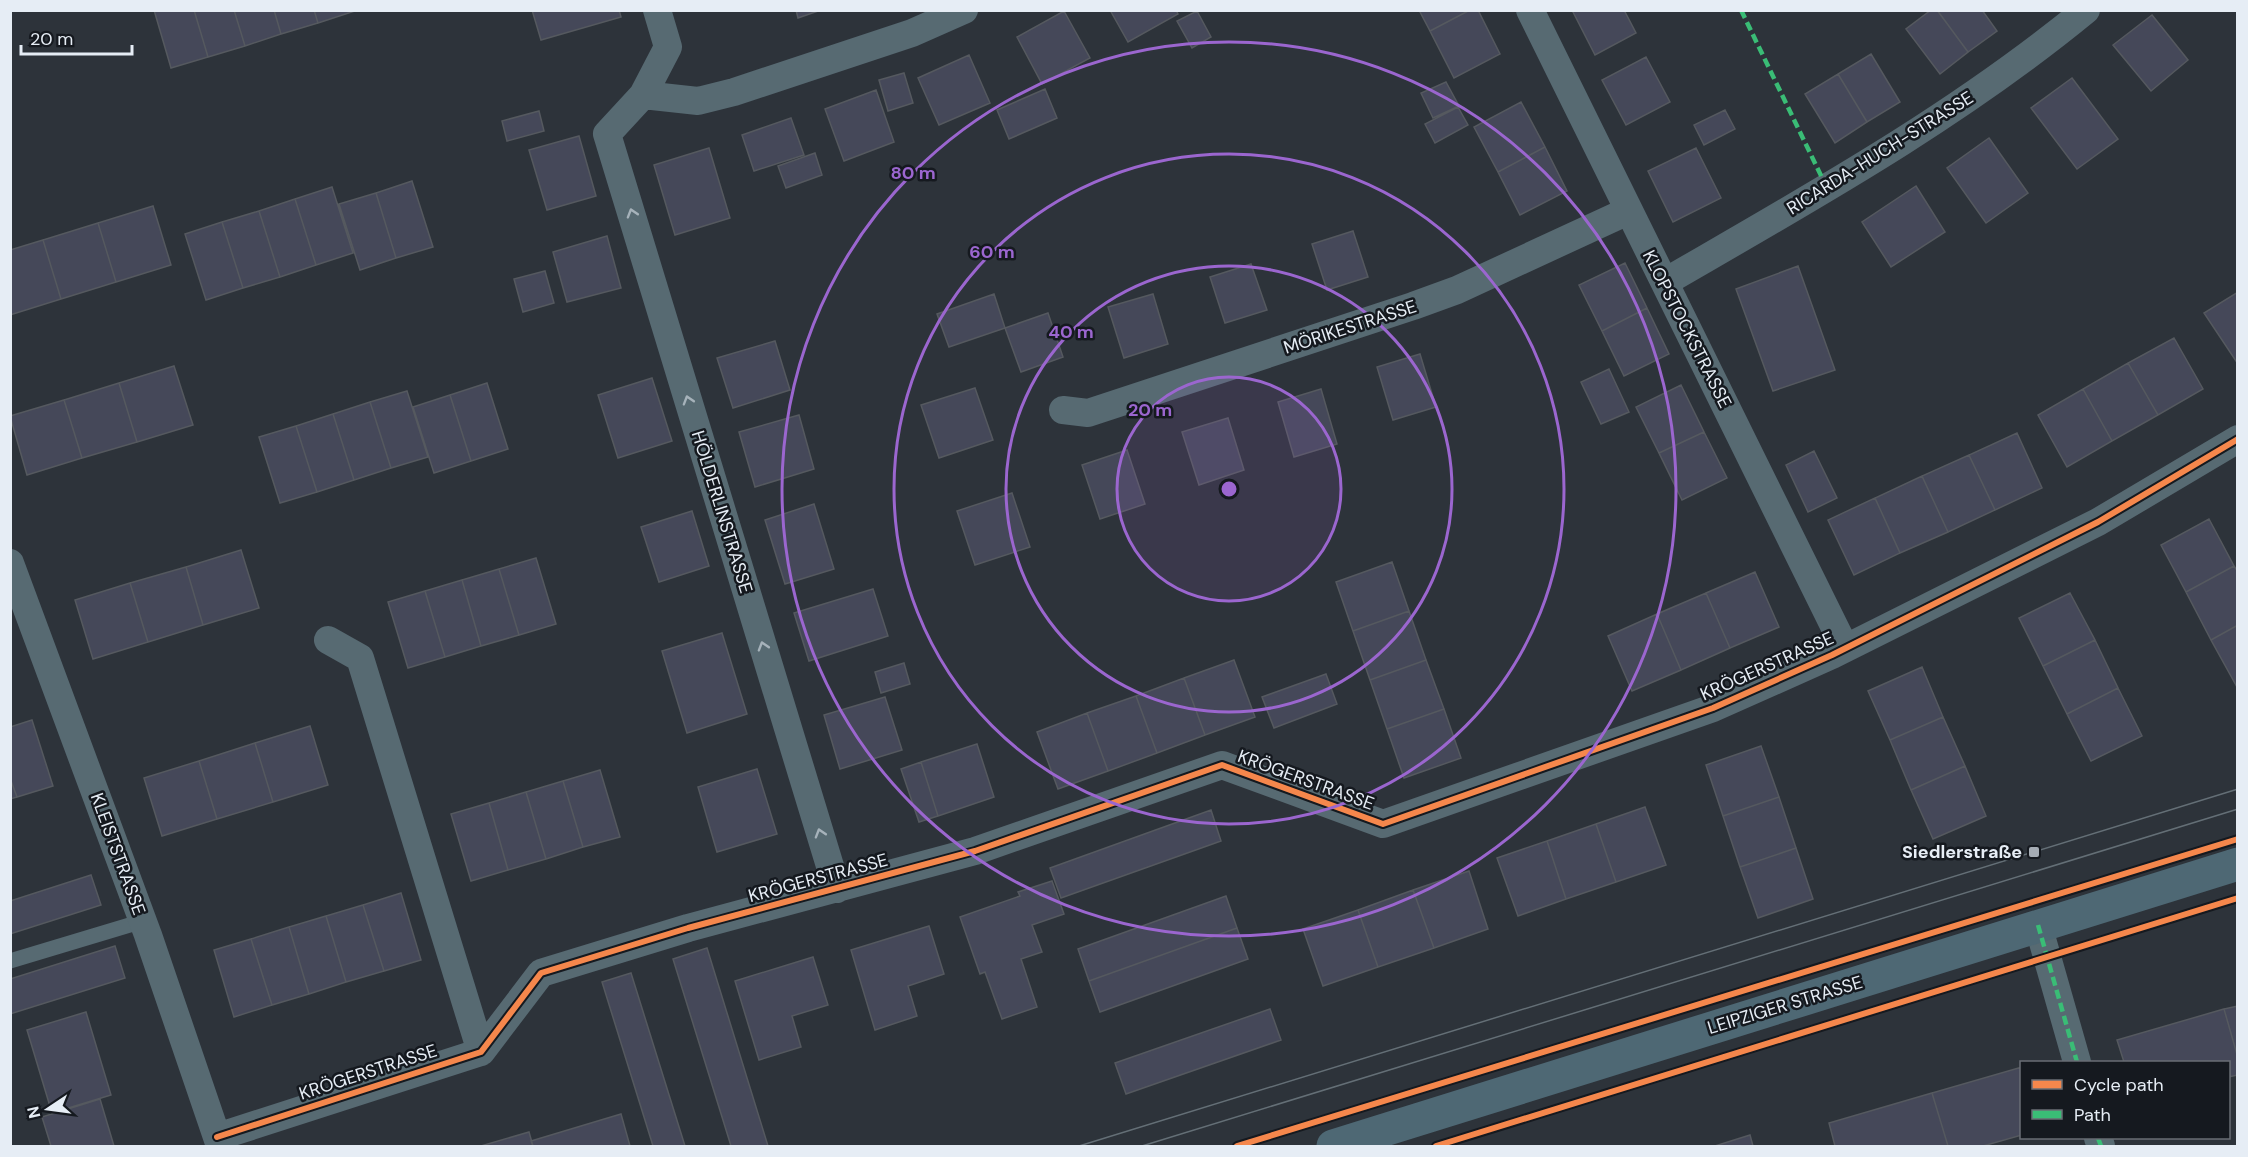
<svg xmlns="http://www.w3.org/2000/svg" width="2248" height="1157" font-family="'DM Sans',sans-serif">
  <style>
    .building { fill: #454859; stroke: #55595f; stroke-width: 1.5 }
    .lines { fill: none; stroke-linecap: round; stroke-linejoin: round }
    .lane { stroke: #576a72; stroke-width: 15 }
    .street { stroke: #576a72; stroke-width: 28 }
    .secondary { stroke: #4e6874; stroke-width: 33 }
    .tram { stroke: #646f76; stroke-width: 1.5 }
    .quiet { stroke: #3abd76; stroke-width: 4.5; stroke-dasharray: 9 4.5; stroke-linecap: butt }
    .cycleway-casing { stroke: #15191f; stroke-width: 10 }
    .cycleway { stroke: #f5874c; stroke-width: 6 }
    .oneway { stroke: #a6b2ba }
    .ring { fill: none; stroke: #9b66cf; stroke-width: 3 }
    .poi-dot { fill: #a5acb4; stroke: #15191f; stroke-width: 2 }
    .labels { text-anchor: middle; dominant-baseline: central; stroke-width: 5; stroke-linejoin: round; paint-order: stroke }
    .street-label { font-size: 18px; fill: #e6edf5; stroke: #15191f }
    .poi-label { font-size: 18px; font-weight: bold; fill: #e6edf5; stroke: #15191f; text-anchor: end }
    .centre { fill: #9b66cf; stroke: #15191f; stroke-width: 3 }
    .ring-label { font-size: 18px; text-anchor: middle; font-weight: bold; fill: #9b66cf; stroke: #15191f; stroke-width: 5; stroke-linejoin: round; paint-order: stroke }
  </style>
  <rect width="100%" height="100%" fill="#2d333a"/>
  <path class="building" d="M154 10H194L208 57 171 68Z
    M194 10H234L245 46 208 57Z
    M234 10H274L281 34 245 46Z
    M274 10H314L318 23 281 34Z
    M314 10H354L355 11 318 23Z
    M532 10H619L621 17 541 40Z
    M796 10H821L798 18Z
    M1110 10H1176L1178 14 1128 42Z
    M1419 10H1470L1430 31Z
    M1470 10H1478L1500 54 1454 78 1430 31Z
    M1572 10H1624L1636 33 1595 55Z
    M1931 10H1937L1968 52 1940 74 1906 29Z
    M1937 10H1982L1997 31 1968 52Z
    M1064 11 1090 58 1042 84 1017 37Z
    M1197 11 1211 37 1192 48 1177 21Z
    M2152 15 2188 60 2151 91 2113 45Z
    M1871 54 1900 102 1867 122 1838 74Z
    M969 55 990 103 939 125 918 78Z
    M1646 57 1670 102 1626 125 1602 80Z
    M904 73 913 103 888 111 879 80Z
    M1838 74 1867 122 1835 143 1805 94Z
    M2072 78 2118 139 2077 169 2031 108Z
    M1446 82 1459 106 1433 118 1421 93Z
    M1045 89 1057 118 1009 139 997 110Z
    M876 90 894 142 844 161 825 109Z
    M1521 102 1545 147 1498 172 1474 127Z
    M1458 107 1468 125 1435 143 1425 124Z
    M1725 110 1735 129 1704 145 1694 125Z
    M539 111 544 131 507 141 502 121Z
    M791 118 804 155 754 171 742 135Z
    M579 136 596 196 547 210 529 150Z
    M1989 138 2028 193 1986 223 1947 168Z
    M1545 147 1567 191 1520 215 1498 172Z
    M709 148 730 218 675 235 654 165Z
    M1696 148 1721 198 1673 222 1648 171Z
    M815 153 822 175 786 188 778 166Z
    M412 181 433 247 396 258 376 193Z
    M1916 186 1945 232 1891 267 1862 222Z
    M332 187 353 253 316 265 295 199Z
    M376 193 396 258 360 270 339 204Z
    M295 199 316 265 280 277 259 211Z
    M153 206 171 265 116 282 98 223Z
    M259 211 280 277 243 288 222 222Z
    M222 222 243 288 206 300 185 234Z
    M98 223 116 282 61 299 43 240Z
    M1353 231 1368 277 1327 290 1312 244Z
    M607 236 621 288 567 302 553 252Z
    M43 240 61 299 10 315V250Z
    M1625 263 1647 308 1602 331 1579 285Z
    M1251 264 1267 310 1225 323 1210 277Z
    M1798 266 1835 370 1773 391 1736 289Z
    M545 271 554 303 523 312 514 279Z
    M2238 292V364L2204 313Z
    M994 294 1005 328 949 347 937 314Z
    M1153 294 1168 344 1124 358 1108 307Z
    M1647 308 1669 354 1624 376 1602 331Z
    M1048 313 1063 357 1021 372 1005 328Z
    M2174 338 2203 389 2158 415 2128 363Z
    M775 341 790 390 733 408 717 358Z
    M1420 354 1436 407 1393 420 1377 367Z
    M2128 363 2158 415 2112 441 2083 389Z
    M174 366 193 425 137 442 119 383Z
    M1609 369 1629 412 1601 424 1581 382Z
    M652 378 672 441 618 458 598 395Z
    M119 383 137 442 82 458 64 400Z
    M487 383 508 449 471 461 450 395Z
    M1681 385 1704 432 1659 453 1636 407Z
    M975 388 993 440 939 458 921 405Z
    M1321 389 1337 444 1294 457 1278 402Z
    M2083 389 2112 441 2067 467 2038 415Z
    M407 391 428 457 391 468 370 402Z
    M450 395 471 461 434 473 413 407Z
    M64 400 82 458 27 475 10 416Z
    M370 402 391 468 354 480 333 414Z
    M333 414 354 480 317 492 296 426Z
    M799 415 814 469 755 487 739 432Z
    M1228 418 1244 470 1199 485 1182 432Z
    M296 426 317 492 280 503 259 437Z
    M1704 432 1727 478 1682 500 1659 453Z
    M2017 433 2042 488 1995 510 1969 455Z
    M1127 450 1145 504 1100 519 1082 465Z
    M1814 451 1837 498 1808 512 1786 465Z
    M1969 455 1995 510 1948 532 1922 476Z
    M1922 476 1948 532 1900 553 1875 498Z
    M1012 493 1030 547 975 565 957 511Z
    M1875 498 1900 553 1854 575 1828 520Z
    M814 504 834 569 785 584 765 520Z
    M692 511 709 566 659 582 641 527Z
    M2209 519 2234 566 2186 592 2161 545Z
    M241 550 259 608 203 625 186 567Z
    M536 558 556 624 519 635 499 569Z
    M1392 562 1409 611 1353 631 1336 582Z
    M2234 566 2238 572V625L2211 640 2186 592Z
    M186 567 203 625 148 642 130 583Z
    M499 569 519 635 481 646 462 580Z
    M1755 572 1779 627 1730 648 1706 593Z
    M462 580 481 646 445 657 425 591Z
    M130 583 148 642 93 659 75 600Z
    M873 589 888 636 809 661 794 613Z
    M425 591 445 657 408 668 388 602Z
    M1706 593 1730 648 1681 670 1657 614Z
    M2070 593 2095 640 2043 666 2019 618Z
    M1409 611 1426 660 1370 680 1353 631Z
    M1657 614 1681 670 1632 691 1608 636Z
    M2238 625V686L2237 687 2211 640Z
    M722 633 747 714 687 733 662 651Z
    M2095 640 2118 688 2067 714 2043 666Z
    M1234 660 1255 717 1205 735 1184 678Z
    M1426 660 1444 709 1387 729 1370 680Z
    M904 663 910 684 881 693 875 672Z
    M1922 667 1943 717 1890 740 1868 691Z
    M1326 674 1337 704 1274 728 1262 697Z
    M1184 678 1205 735 1157 753 1136 696Z
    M2118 688 2142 736 2091 761 2067 714Z
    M1136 696 1157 753 1108 771 1087 713Z
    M885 697 902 750 840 769 824 715Z
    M1444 709 1461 758 1404 778 1387 729Z
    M1087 713 1108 771 1058 789 1037 732Z
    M1943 717 1965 766 1911 790 1890 740Z
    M32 720 53 786 17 797 10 778V727Z
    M310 726 328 785 273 802 255 743Z
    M255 743 273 802 217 819 199 761Z
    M977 744 994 797 938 816 921 762Z
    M1761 746 1779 797 1723 816 1706 765Z
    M199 761 217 819 162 836 144 778Z
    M921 762 938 816 919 822 901 769Z
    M1965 766 1986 816 1933 839 1911 790Z
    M757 769 777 834 717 852 698 787Z
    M600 770 620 837 583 847 563 781Z
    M10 778 17 797 10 799Z
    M563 781 583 847 546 859 526 792Z
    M526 792 546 859 508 870 489 803Z
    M1779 797 1796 848 1740 867 1723 816Z
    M489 803 508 870 471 881 451 814Z
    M1645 807 1666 865 1616 882 1596 824Z
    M1211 810 1221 841 1061 898 1050 868Z
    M1596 824 1616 882 1566 899 1547 841Z
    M1547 841 1566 899 1518 916 1497 858Z
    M1796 848 1813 899 1758 918 1740 867Z
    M1469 871 1488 929 1434 948 1413 890Z
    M91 875 101 905 10 934V901Z
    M1052 881 1064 914 1032 925 1042 952 1021 959 1037 1007 1002 1019 985 972 980 974 960 917 1020 896 1018 892Z
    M1413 890 1434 948 1378 967 1358 910Z
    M401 893 421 960 384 971 363 905Z
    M1226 896 1237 928 1089 981 1078 949Z
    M363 905 384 971 346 982 326 916Z
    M1358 910 1378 967 1323 986 1303 929Z
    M326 916 346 982 309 994 289 927Z
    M929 926 944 974 908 986 917 1016 875 1030 851 950Z
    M289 927 309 994 272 1005 251 939Z
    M1237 928 1248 959 1100 1012 1089 981Z
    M251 939 272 1005 234 1017 214 950Z
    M115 946 125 978 10 1014V979Z
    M707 948 768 1146H731L673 959Z
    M813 957 828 1005 792 1016 801 1047 759 1060 735 981Z
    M631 973 685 1146H653L602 982Z
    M2238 1006V1058L2224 1009Z
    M1270 1009 1281 1040 1126 1094 1115 1063Z
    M2224 1009 2238 1058V1075L2228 1077V1062H2124L2117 1040Z
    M86 1012 111 1095 52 1113 27 1030Z
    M2022 1067V1135L1983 1146H1948L1932 1093Z
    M1932 1093 1948 1146H1835L1829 1123Z
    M100 1099 114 1146H51L42 1117Z
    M621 1114 630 1146H533L531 1141Z
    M529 1132 533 1146H481Z
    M1750 1135 1753 1146H1715Z"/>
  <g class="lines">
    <path class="lane" d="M10 961 143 921"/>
    <path class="street" d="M1530 10 1845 648
      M643 95 668 47 657 10
      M1665 282C1810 198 1956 117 2086 10
      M1063 410 1088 413 1413 306 1457 290 1628 211
      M10 563 148 935 220 1146
      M328 640 360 658 481 1052
      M837 889 607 134 643 95 698 101 734 92 912 33 964 10
      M2038 925 2077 1062
      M217 1137 481 1052 541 973 688 928 975 851 1222 765 1383 824 1713 708 1832 655 2098 522 2238 439
      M2098 1138 2101 1146"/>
    <path class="secondary" d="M1333 1146 2238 864"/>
    <path class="tram" d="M1079 1146 2238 789
      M1142 1146 2238 809"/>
    <path class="quiet" d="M1741 10 1827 188
      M2038 925 2077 1062
      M2098 1138 2101 1146"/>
    <g class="cycleway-casing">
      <path id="cycleway" d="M217 1137 481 1052 541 973 688 928 975 851 1222 765 1383 824 1713 708 1832 655 2098 522 2238 439
        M1237 1146 2238 839
        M1436 1146 2238 898"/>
    </g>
    <use href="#cycleway" class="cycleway"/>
  </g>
  <defs><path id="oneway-chevron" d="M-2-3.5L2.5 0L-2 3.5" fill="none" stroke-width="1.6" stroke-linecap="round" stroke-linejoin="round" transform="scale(1.5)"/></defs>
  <g class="oneway">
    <use href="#oneway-chevron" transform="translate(632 213) rotate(-107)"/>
    <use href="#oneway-chevron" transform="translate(688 400) rotate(-107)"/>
    <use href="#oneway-chevron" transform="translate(763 646) rotate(-107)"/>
    <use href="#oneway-chevron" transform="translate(820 833) rotate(-107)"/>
  </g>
  <circle cx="1229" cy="489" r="112" fill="#9b66cf" fill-opacity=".12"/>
  <g class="ring">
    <circle cx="1229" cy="489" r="112"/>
    <circle cx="1229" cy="489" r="223"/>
    <circle cx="1229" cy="489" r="335"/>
    <circle cx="1229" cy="489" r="447"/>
  </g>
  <rect class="poi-dot" x="2028" y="846" width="12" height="12" rx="3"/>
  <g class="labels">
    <g class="street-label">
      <text transform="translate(1880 153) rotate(-32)">RICARDA-HUCH-STRASSE</text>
      <text transform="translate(1350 327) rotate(-18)">MÖRIKESTRASSE</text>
      <text transform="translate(1687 329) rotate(63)">KLOPSTOCKSTRASSE</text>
      <text transform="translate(722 512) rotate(73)">HÖLDERLINSTRASSE</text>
      <text transform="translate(1767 666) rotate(-24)">KRÖGERSTRASSE</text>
      <text transform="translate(1306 780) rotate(20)">KRÖGERSTRASSE</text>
      <text transform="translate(118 854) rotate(70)">KLEISTSTRASSE</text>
      <text transform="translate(818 878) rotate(-15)">KRÖGERSTRASSE</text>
      <text transform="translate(1785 1005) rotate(-17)">LEIPZIGER STRASSE</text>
      <text transform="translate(368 1072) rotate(-18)">KRÖGERSTRASSE</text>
    </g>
    <g class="poi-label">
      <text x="2022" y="852">Siedlerstraße</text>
    </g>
  </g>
  <circle cx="1229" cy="489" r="9" class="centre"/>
  <g class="ring-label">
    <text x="913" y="179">80 m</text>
    <text x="992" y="258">60 m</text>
    <text x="1071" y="338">40 m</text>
    <text x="1150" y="416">20 m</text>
  </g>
  <rect width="2248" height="1157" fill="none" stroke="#e6edf5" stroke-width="24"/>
  <rect x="2020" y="1061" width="210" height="78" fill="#15191f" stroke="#696e75" stroke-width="1.5"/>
  <rect x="2032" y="1080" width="30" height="9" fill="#f5874c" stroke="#696e75" stroke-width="1.5"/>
  <text x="2074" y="1091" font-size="18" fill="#e6edf5">Cycle path</text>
  <rect x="2032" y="1110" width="30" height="9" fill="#3abd76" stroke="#696e75" stroke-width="1.5"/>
  <text x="2074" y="1121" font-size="18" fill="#e6edf5">Path</text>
  <g transform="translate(48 1109) rotate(257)" stroke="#15191f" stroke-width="4.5" paint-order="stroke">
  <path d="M0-4.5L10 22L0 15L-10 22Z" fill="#e6edf5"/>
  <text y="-9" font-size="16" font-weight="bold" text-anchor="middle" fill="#e6edf5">N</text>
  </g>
  <path d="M21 45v9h111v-9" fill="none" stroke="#e6edf5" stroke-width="3"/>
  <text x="30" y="45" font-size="18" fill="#e6edf5" stroke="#15191f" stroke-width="4.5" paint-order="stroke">20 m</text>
</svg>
